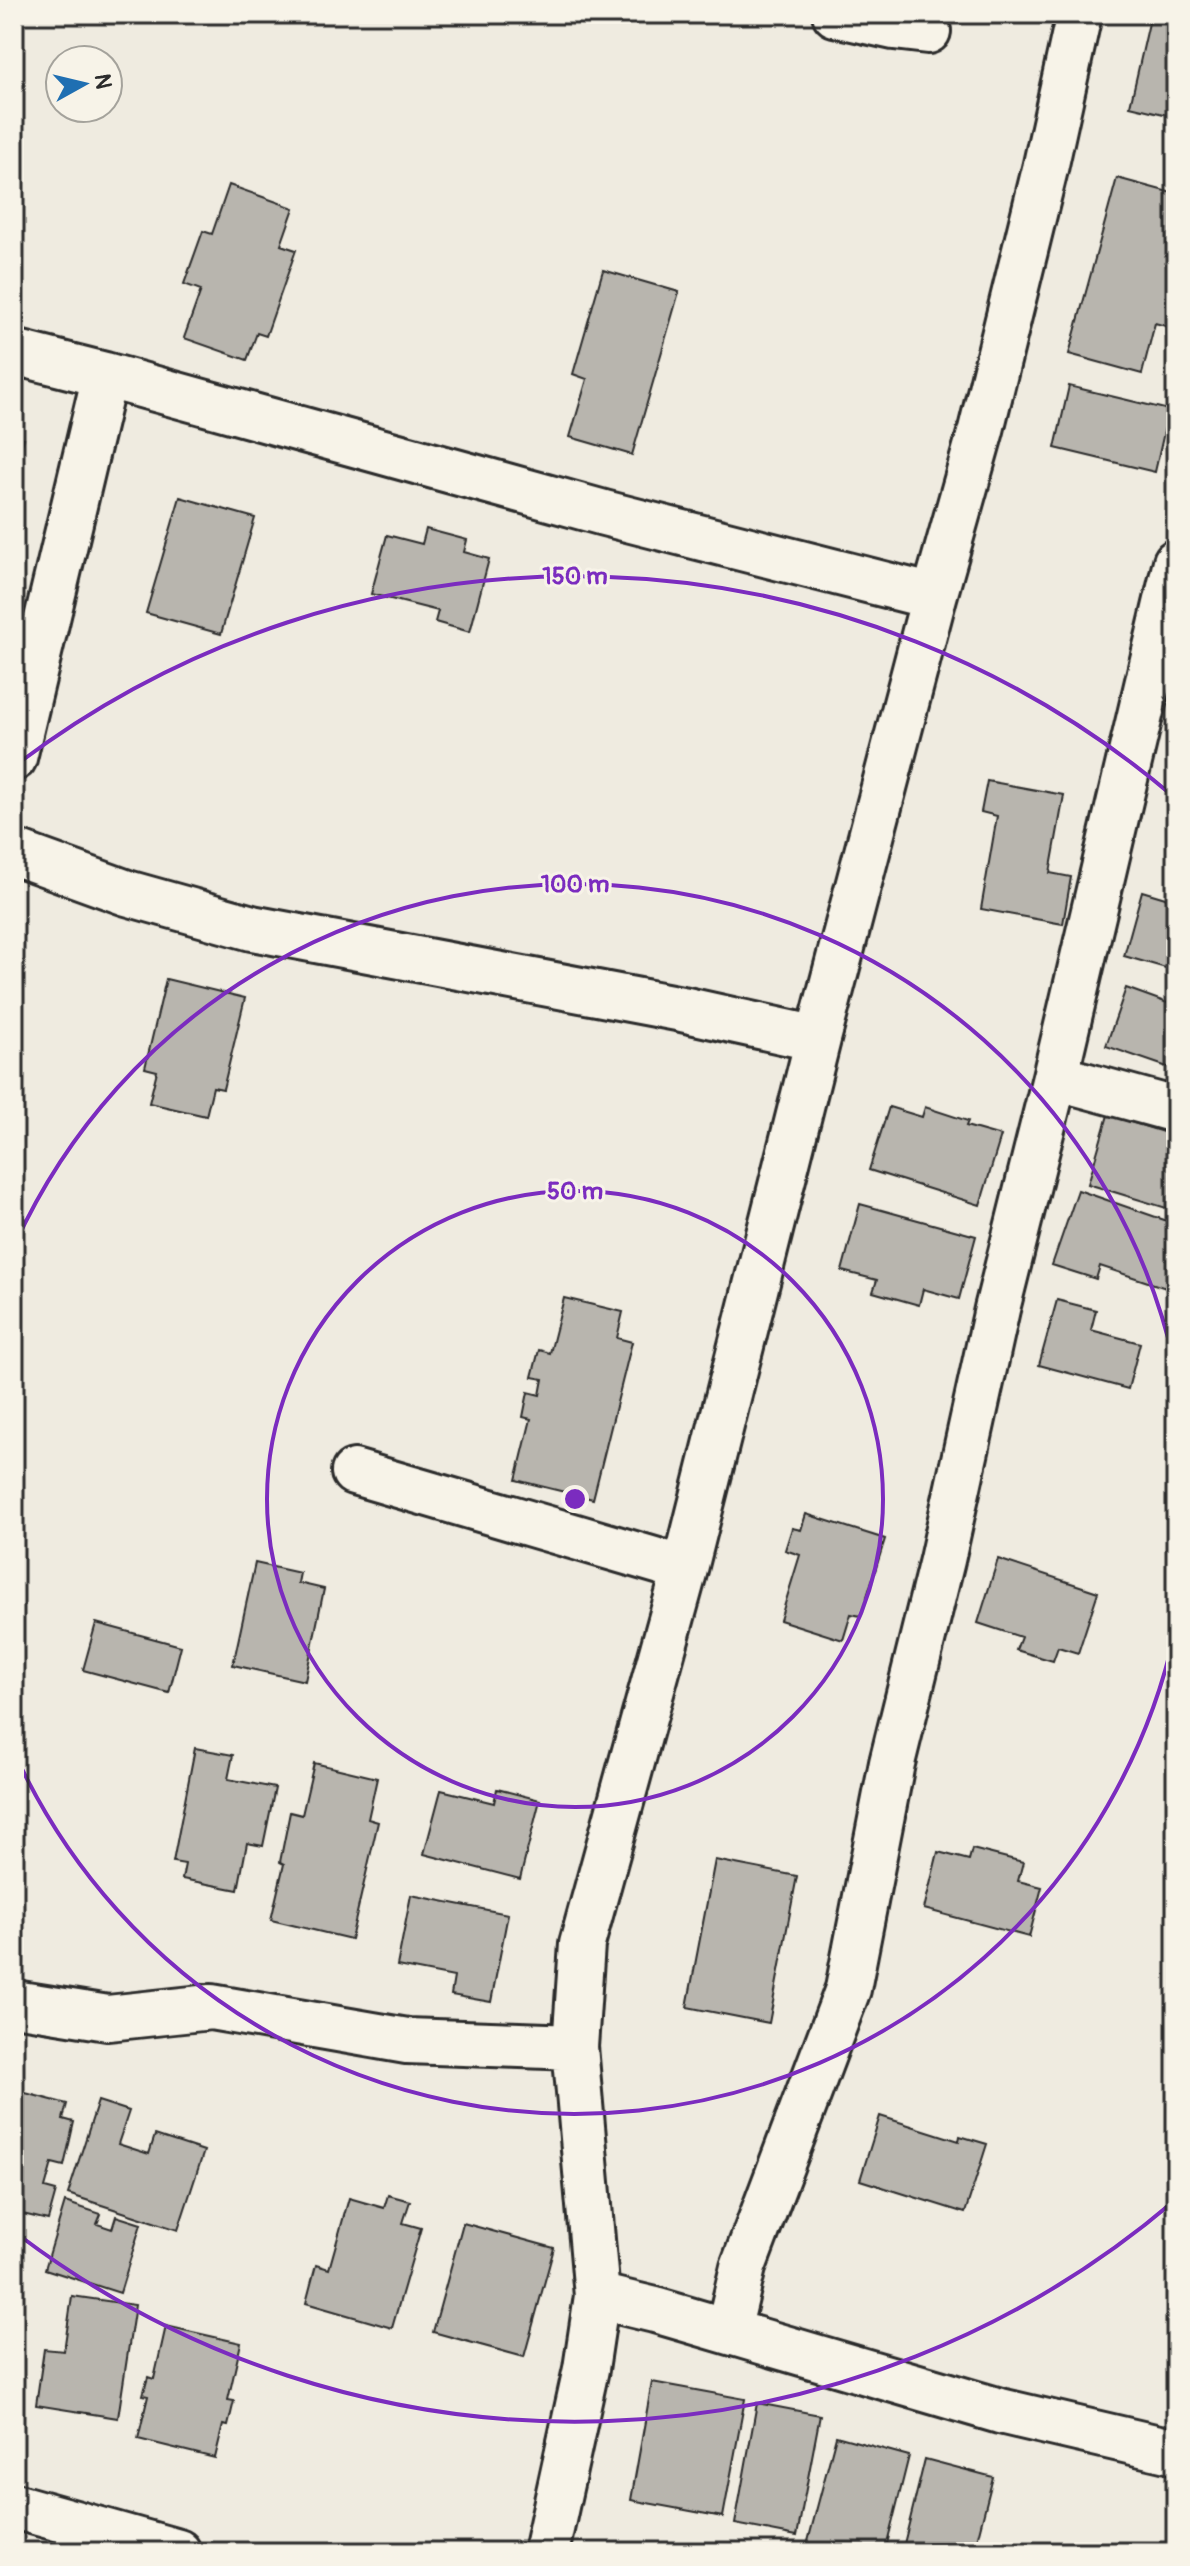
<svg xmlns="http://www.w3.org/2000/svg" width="1190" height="2566" font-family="Pangolin,sans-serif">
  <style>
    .building { fill: #b8b5ae; stroke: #2b2b2b; stroke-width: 2 }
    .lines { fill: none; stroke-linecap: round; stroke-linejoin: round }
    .street-casing { stroke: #2b2b2b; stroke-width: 50 }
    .path { stroke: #2b2b2b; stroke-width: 5; stroke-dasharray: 6 6; stroke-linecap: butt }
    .street { stroke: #f7f3e8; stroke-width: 44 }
    .ring { fill: none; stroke: #7b2cbf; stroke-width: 4 }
    .centre { fill: #7b2cbf; stroke: #f7f3e8; stroke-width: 4 }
    .ring-label { font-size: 24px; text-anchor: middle; font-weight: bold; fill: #7b2cbf; stroke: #f7f3e8; stroke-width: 6; stroke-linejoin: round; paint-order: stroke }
  </style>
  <rect width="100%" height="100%" fill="#efebe0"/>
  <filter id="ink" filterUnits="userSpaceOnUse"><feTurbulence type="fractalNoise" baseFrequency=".0125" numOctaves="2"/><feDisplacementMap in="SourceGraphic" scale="16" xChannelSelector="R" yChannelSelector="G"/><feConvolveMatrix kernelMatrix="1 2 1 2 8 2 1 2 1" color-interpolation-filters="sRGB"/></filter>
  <g filter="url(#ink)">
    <path class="building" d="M1151 14H1176V117L1130 106Z
      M1117 178 1176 194V301L1169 327 1155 323 1142 374 1069 354Z
      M229 185 294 208 281 245 296 250 266 336 257 333 247 360 184 338 201 290 184 284 203 231 212 234Z
      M603 270 679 292 632 455 570 437 587 379 573 374Z
      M1069 386 1169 410 1155 472 1055 448Z
      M14 391 23 393 14 426Z
      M14 435 24 438 14 475Z
      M180 497 255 518 221 634 146 613Z
      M426 529 467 540 464 552 489 559 470 632 435 622 438 611 371 594 387 535 422 544Z
      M987 781 1064 795 1050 873 1071 877 1063 924 981 909 997 816 981 812Z
      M1142 891 1172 900 1169 911 1176 913V971L1124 956Z
      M166 979 245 998 223 1089 213 1087 206 1116 149 1103 157 1071 145 1068Z
      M1126 988 1176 1006V1070L1106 1046Z
      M889 1107 922 1117 925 1107 968 1121 966 1126 1001 1136 980 1205 869 1170Z
      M1108 1115 1176 1136V1211L1088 1184Z
      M1078 1190 1176 1224V1279L1172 1290 1100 1266 1096 1279 1052 1265Z
      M860 1204 976 1236 959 1299 923 1289 919 1305 873 1292 877 1280 842 1271Z
      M564 1298 623 1312 617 1338 632 1342 593 1499 516 1480 531 1419 523 1417 528 1392 540 1395 543 1379 532 1377 539 1350 550 1353Z
      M1057 1300 1096 1310 1091 1330 1140 1343 1128 1389 1039 1365Z
      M806 1514 885 1539 861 1616 851 1614 843 1640 780 1620 800 1555 785 1550 792 1528 801 1530Z
      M998 1559 1098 1592 1078 1653 1058 1647 1053 1661 1016 1650 1021 1637 978 1623Z
      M255 1563 300 1573 298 1583 324 1589 305 1681 233 1665Z
      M96 1623 181 1646 169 1693 83 1670Z
      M195 1748 233 1755 228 1779 275 1788 263 1846 247 1843 238 1890 182 1879 185 1864 173 1862Z
      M314 1763 377 1778 368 1819 378 1822 351 1939 271 1920 284 1864 280 1862 290 1812 302 1815Z
      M497 1789 540 1800 520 1879 424 1854 441 1790 494 1803Z
      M972 1849 1023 1862 1018 1881 1042 1887 1029 1937 924 1909 938 1852 969 1860Z
      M715 1860 797 1876 769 2023 687 2007Z
      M411 1895 508 1914 491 2002 451 1995 454 1977 397 1966Z
      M14 2090 67 2104 63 2119 74 2122 64 2166 52 2163 45 2188 56 2191 48 2220 14 2212Z
      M98 2101 129 2111 118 2144 149 2154 155 2135 204 2151 178 2230 68 2194Z
      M880 2116 959 2141 960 2136 987 2144 965 2213 860 2180Z
      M388 2195 410 2201 403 2223 421 2228 392 2328 306 2303 316 2265 329 2269 349 2198 384 2208Z
      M65 2202 101 2214 97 2224 112 2229 116 2216 141 2224 120 2293 45 2269Z
      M463 2223 554 2248 524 2357 433 2332Z
      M72 2296 135 2305 118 2418 36 2405 44 2349 64 2351Z
      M166 2326 241 2343 228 2400 234 2401 228 2426 223 2425 215 2458 138 2439 148 2396 143 2395 148 2377 154 2379Z
      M652 2382 745 2399 723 2517 631 2500Z
      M757 2403 820 2415 797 2536 735 2524Z
      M836 2436 909 2456 885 2552H818L806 2549Z
      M925 2459 993 2477 974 2552H902Z"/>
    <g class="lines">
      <g class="street-casing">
        <path id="street" d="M835 14 894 27 928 31
          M14 352 105 375 604 513 934 597
          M14 758 105 375
          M14 852 127 893 252 928 682 1009 818 1039
          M1055 1077 1176 1110
          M354 1472 685 1569
          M14 2003 108 2018 211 2007 407 2041 575 2047
          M597 2296 655 2310 1000 2411 1176 2452
          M728 2331 743 2267 848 1989 892 1763 942 1560 997 1309 1055 1077 1176 562
          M14 2506 178 2552
          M546 2552 586 2369 597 2296 575 2047 582 1944 685 1569 818 1039 934 597 981 430 1045 169 1079 14"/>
      </g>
      <path class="path" d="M968 21 982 14"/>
      <use href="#street" class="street"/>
    </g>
  </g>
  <g class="ring">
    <circle cx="575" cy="1499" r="308"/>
    <path d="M1175 1632A615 615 0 0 1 15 1754M15 1244A615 615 0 0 1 1175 1366"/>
    <path d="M1174 2201A923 923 0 0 1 20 2236M20 762A923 923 0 0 1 1174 797"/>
  </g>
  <circle cx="575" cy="1499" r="12" class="centre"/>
  <g class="ring-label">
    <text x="575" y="584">150 m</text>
    <text x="575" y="892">100 m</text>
    <text x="575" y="1199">50 m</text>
  </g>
  <rect width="1190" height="2566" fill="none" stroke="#f7f3e8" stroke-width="48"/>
  <rect x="24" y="24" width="1142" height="2518" fill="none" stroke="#2b2b2b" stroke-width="3" filter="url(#ink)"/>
  <g transform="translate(84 84) rotate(82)"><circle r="38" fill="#f7f3e8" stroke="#a5a39c" stroke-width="2"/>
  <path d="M0-6L14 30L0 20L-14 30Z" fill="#1f6fb2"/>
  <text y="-12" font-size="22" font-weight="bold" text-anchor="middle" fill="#2b2b2b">N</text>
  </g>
</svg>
